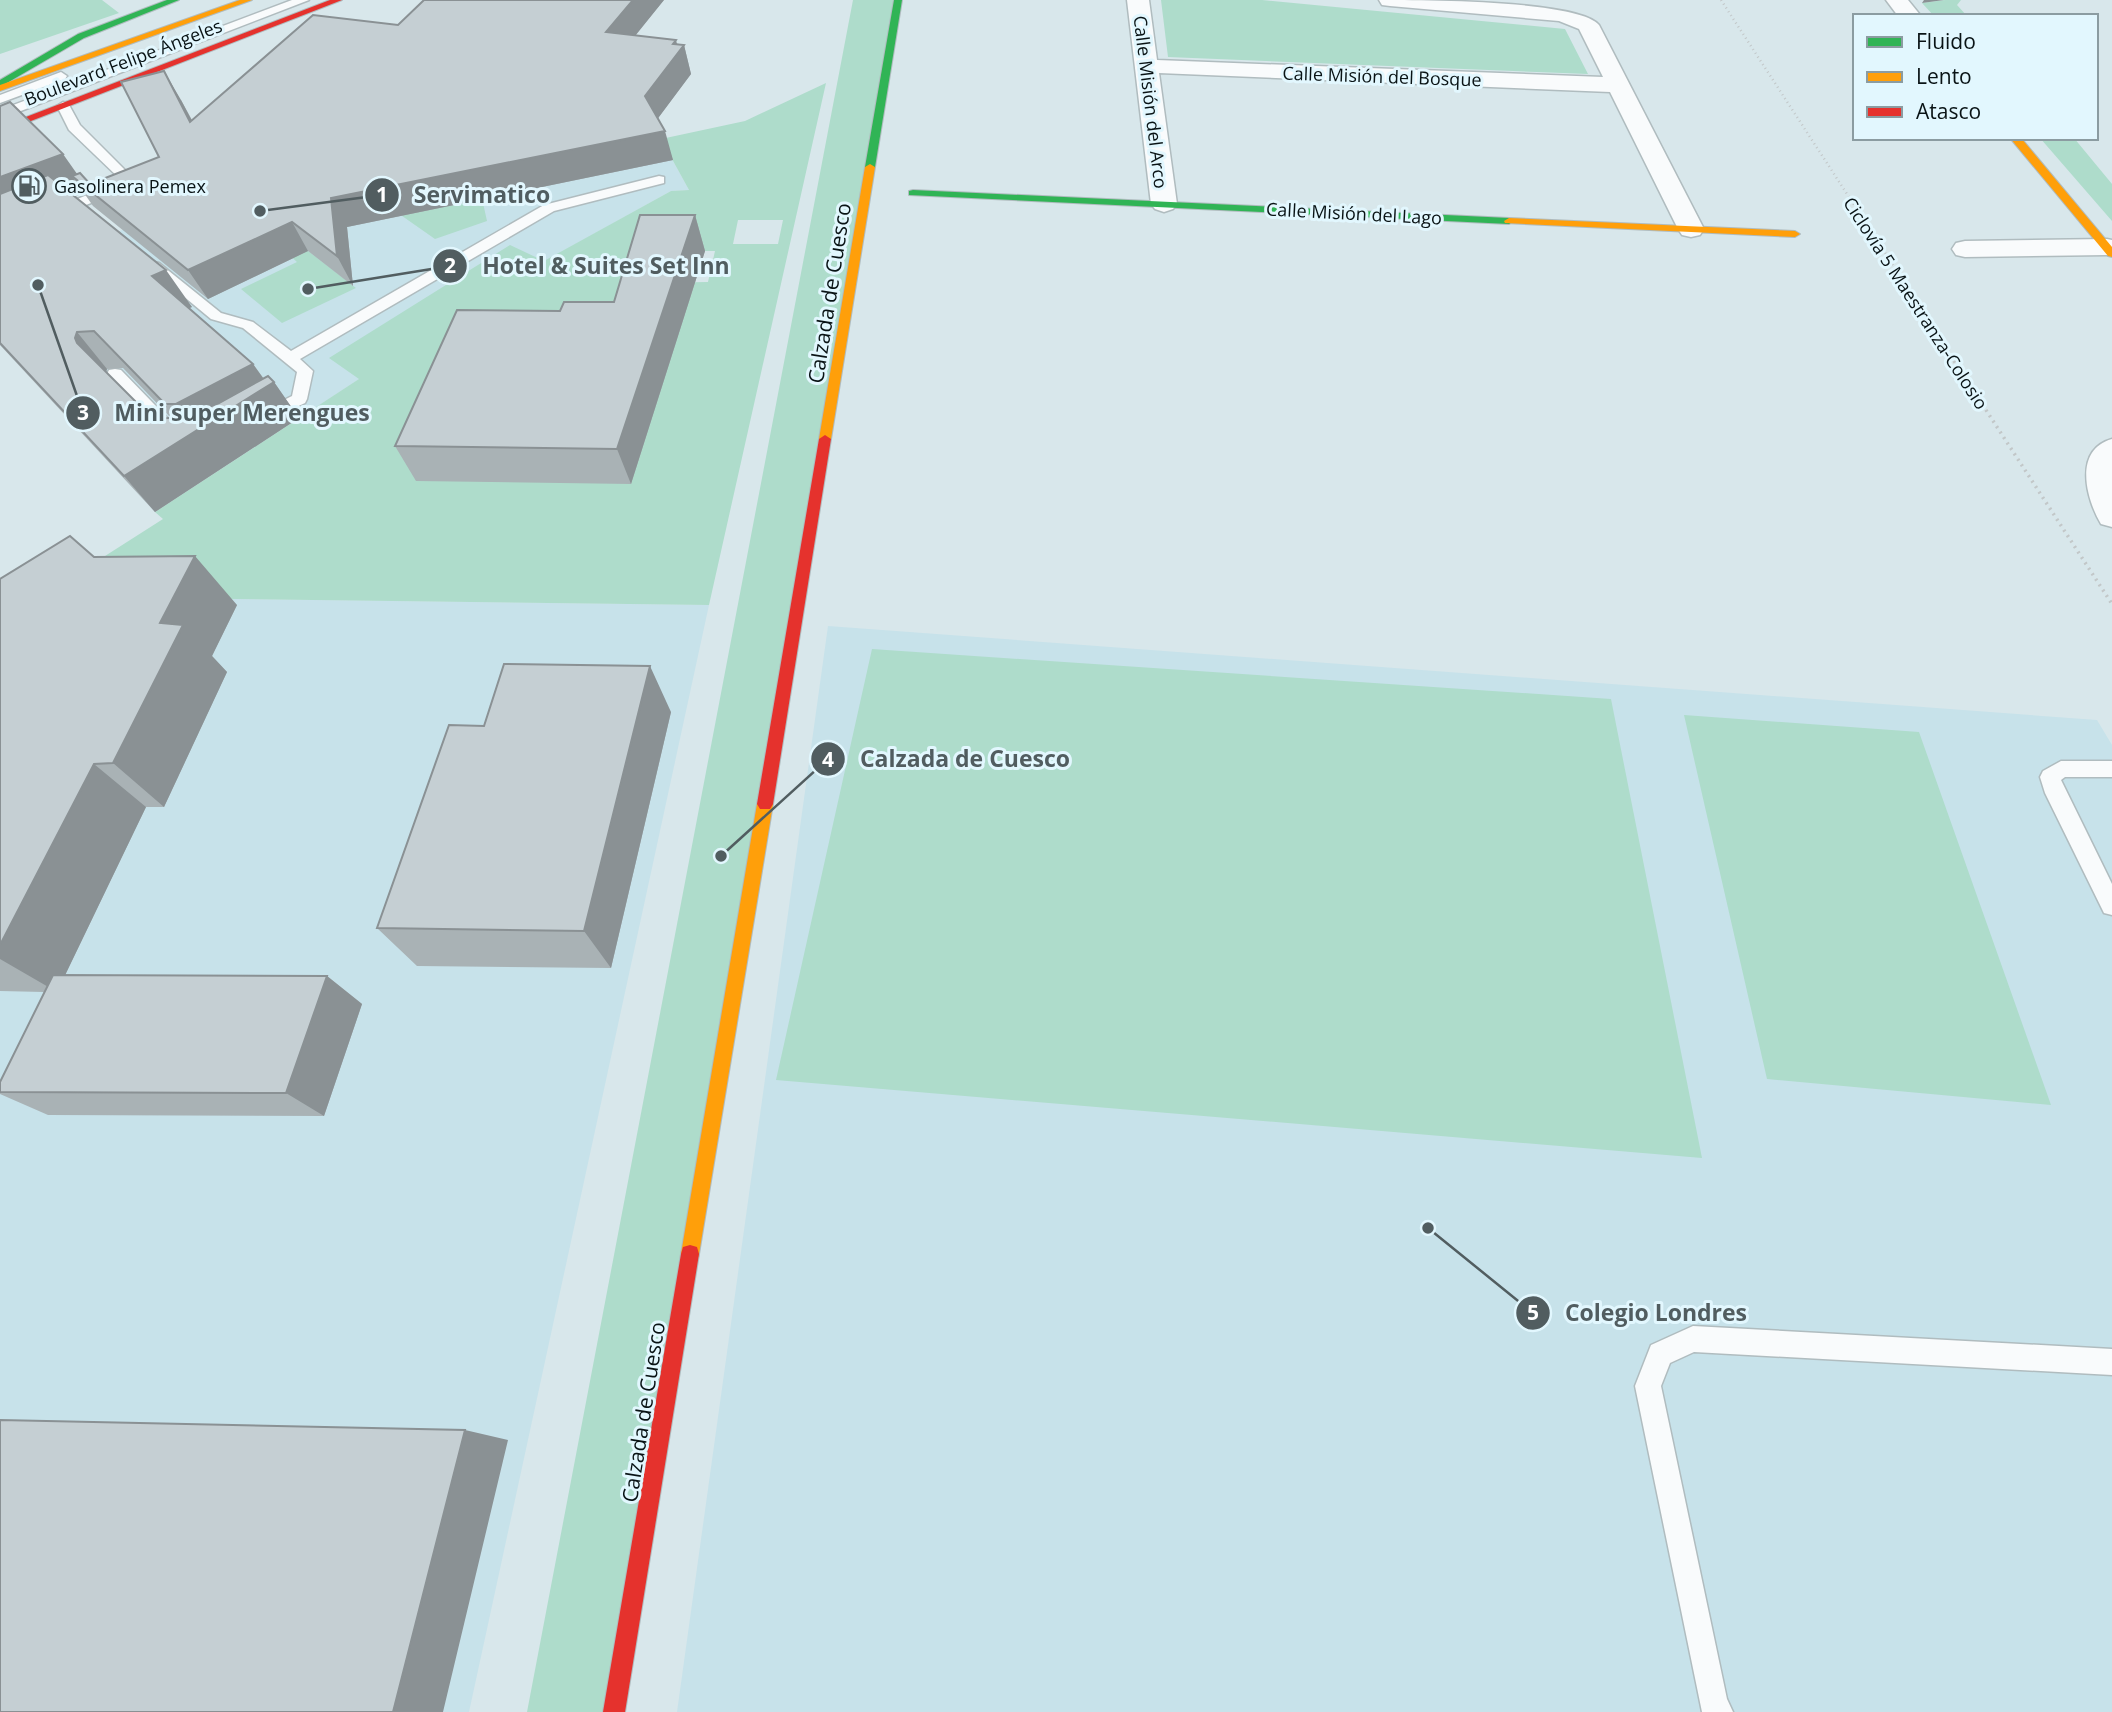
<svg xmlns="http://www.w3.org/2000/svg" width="2112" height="1712" font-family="'Open Sans',sans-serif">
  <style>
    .built { fill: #c7e2ea }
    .green { fill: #aedccb; fill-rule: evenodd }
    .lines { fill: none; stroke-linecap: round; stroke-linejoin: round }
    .lane-casing { stroke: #b0bcbf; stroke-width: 3 }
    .street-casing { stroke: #b0bcbf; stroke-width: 3 }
    .fast-casing { stroke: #b0bcbf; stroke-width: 2 }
    .slow-casing { stroke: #b0bcbf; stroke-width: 2 }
    .jam-casing { stroke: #b0bcbf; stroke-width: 2 }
    .path-far1 { stroke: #c2c7c8; stroke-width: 2.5; stroke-dasharray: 1 3.5; stroke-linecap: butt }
    .path { stroke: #c2c7c8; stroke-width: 3.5; stroke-dasharray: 2 4.5; stroke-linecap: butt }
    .lane { fill: #f9fbfc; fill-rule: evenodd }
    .street { fill: #f9fbfc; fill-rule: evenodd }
    .fast { fill: #30b455; fill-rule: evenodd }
    .slow { fill: #ff9f0a; fill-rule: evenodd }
    .jam { fill: #e5322d; fill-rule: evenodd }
    .wall { fill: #a9b2b5; fill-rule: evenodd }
    .shaded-wall { fill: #8a9194 }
    .building { fill: #c5cfd3; stroke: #8a9194; stroke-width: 2 }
    .labels { text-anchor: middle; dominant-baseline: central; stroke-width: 6; stroke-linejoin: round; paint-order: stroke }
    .far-street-label { font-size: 18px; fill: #091315; stroke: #e2f7fe }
    .far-poi-label { font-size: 18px; fill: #091315; stroke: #e2f7fe; text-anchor: start }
    .street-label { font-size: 21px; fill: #091315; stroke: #e2f7fe }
    .leader { fill: none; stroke: #515d60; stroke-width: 2.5 }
    .callout-dot { fill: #515d60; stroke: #e2f7fe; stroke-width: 2.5 }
    .mark-label { font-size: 21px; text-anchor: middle; font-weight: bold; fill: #fff }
    .callout-label { font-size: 23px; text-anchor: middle; font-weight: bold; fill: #515d60; stroke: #e2f7fe; stroke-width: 6; stroke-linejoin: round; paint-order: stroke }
  </style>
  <rect width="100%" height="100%" fill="#d8e7eb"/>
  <path class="built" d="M661 139 689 190 671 191 513 279 155 512 88 439 0 301V268L80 247 162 214 352 201Z
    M162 598 709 605 469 1712H0V652Z
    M828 626 2097 720 2112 745V1712H677Z"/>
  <path class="green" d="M0 0H102L119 13 0 54Z
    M853 0H895L608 1712H527Z
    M1161 0H1262L1565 29 1588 74 1168 57Z
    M1945 0H1961L1957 5 1967 16H1934L1922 3Z
    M826 83 709 605 162 598 0 623 163 519 155 512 359 379 329 358 510 245 544 261 671 191 689 190 661 139 745 121ZM738 220H783L778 244H733ZM652 251H715L708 282 643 283Z
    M2040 138H2074L2112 184V221Z
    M477 176 487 221 435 239 385 204 299 244 356 288 282 323 241 289 297 262 280 247 352 201Z
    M872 649 1611 699 1702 1158 776 1080Z
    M1684 715 1919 732 2051 1105 1767 1079Z"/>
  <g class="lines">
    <g class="lane-casing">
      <path id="lane" d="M292 0H309L0 119V110Z
        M61 72 67 76 65 79 0 103V95Z
        M63 102 68 103 80 125 133 178 124 190 58 216 53 215V209L114 184 119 178 69 130 57 106Z
        M659 176 664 177V183L554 211 300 359 313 371 307 399 305 403 266 421 258 416 260 412 292 396 297 372 243 328 211 319 147 266 154 262 159 263 221 313 253 322 291 351 544 205Z
        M115 369 121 370 185 436 187 440 185 444H173L109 378 107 374 109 370Z
        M2061 761H2112V777H2065L2061 780 2112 884V915L2104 913 2045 793 2040 777 2043 771Z
        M1693 1326 2112 1349V1375L1694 1352 1670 1363 1661 1386 1727 1699 1733 1712H1702L1635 1386 1651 1345Z"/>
    </g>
    <g class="street-casing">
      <path id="street" d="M1127 0H1149L1157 60 1603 77 1579 29 1559 21 1390 6 1382 5 1379 0C1417 0 1579 0 1599 25L1704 229 1700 235 1691 237 1682 235 1678 229 1610 92 1159 73 1177 204 1173 209 1164 212 1155 209 1151 204Z
        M1886 0H1908L1921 16H1898Z
        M2107 239 2112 240V254L2107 255 1965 257 1956 255 1952 249 1956 243 1965 241Z
        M2112 439V527L2101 524C2086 499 2073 450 2112 439Z"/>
    </g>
    <g class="fast-casing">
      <path id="fast" d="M167 0H179L84 38 0 87V80L78 34Z
        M894 0H902L875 167 870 170 865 167Z
        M913 190 1509 218 1514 221 1509 224 909 195V191Z"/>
    </g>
    <g class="slow-casing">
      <path id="slow" d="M240 0H252L0 91V85Z
        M2010 138H2021L2112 247V257L2108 256Z
        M870 164 875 167 831 439 825 443 819 439 865 167Z
        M1509 218 1795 231 1800 234 1795 237 1505 223 1504 221Z
        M765 798 770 799 773 804 699 1254 697 1261 690 1263 683 1261 681 1254 757 804 760 799Z"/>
    </g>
    <g class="jam-casing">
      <path id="jam" d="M330 0H342L0 133V127Z
        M825 435 831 439 773 804 770 809H760L757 804 819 439Z
        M690 1245 697 1247 699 1254 625 1712H603L681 1254 683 1247Z"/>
    </g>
    <path class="path-far1" d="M1721 0 1910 291"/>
    <path class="path" d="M1908 290 2112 604"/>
    <use href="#lane" class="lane"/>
    <use href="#street" class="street"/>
    <use href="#fast" class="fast"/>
    <use href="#slow" class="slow"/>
    <use href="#jam" class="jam"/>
  </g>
  <path class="wall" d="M664 0 635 35 684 45 691 74 658 118 673 160 347 227 353 286 308 251 208 299 93 206 84 193 75 197 192 307 189 308 253 364 264 379 274 382 299 418 155 512 0 345V106L77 174 90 184 159 157 181 100 192 120 398 25ZM123 368 171 418 153 419 106 372 107 369Z
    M695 215 705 251 631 484 416 481 395 446 560 311 614 302Z
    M94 557 237 605 212 656 227 672 164 807H146L65 975 327 976 362 1004 324 1116 48 1115 0 1094V1082L44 992 0 991V579Z
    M671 712 611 968 417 966 377 928 484 726Z"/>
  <path class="shaded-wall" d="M633 0H664L615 61 606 32Z
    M1924 0H1944L1922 3Z
    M676 40 679 52 684 45 691 74 653 125 645 96Z
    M164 71 181 100 208 151 190 122Z
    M665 131 673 160 347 227 353 286 337 256 331 198Z
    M63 154 87 188 72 176 84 193 0 225V177Z
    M695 215 705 251 631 484 617 449Z
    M292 222 308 251 208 299 188 270Z
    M166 270 192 307 178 313 152 276Z
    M77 332 107 369 105 375 77 343 75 338Z
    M253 364 268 385 274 382 299 418 155 512 124 476 196 431 176 404Z
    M195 556 237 605 212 656 227 672 164 807 113 763 160 623Z
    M650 666 671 712 611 968 584 931Z
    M94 764 146 807 57 992 0 959V945Z
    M327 976 362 1004 324 1116 286 1093Z
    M465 1430 508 1440 443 1712H393Z"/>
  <path class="building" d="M424 0H633L606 32 676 40 673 44 684 45 645 96 665 131 331 198 337 256 292 222 188 270 72 176 80 173 90 184 159 157 121 82 164 71 190 122 313 15 398 25Z
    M10 102 63 154 0 177V106Z
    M48 175 166 270 152 276 253 364 176 404H165L94 331 77 332 75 338 77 343 153 419 184 417 219 403 268 376 274 382 124 476 0 343V194Z
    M640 215H695L617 449 395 446 457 310 560 311 564 302H614Z
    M70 536 94 557 195 556 160 623 183 625 113 763 94 764 0 945V579Z
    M504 664 650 666 584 931 377 928 449 725 484 726Z
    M53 975 327 976 286 1093 0 1092V1082Z
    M0 1420 465 1430 393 1712H0Z"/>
  <defs>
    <g id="fuel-ring" transform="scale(1.75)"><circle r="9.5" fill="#e2f7fe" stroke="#515d60" stroke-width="1.5"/><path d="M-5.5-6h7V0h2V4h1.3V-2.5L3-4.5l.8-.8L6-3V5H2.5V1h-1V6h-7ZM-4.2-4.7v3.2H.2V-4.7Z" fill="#515d60"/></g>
  </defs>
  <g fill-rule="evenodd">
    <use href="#fuel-ring" x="29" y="186"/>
  </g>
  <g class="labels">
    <g class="far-street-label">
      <text transform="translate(123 62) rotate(-21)">Boulevard Felipe Ángeles</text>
      <text transform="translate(1382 76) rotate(2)">Calle Misión del Bosque</text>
      <text transform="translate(1151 102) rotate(83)">Calle Misión del Arco</text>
      <text transform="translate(1354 213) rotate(3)">Calle Misión del Lago</text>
      <text transform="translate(1916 303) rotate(57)">Ciclovía 5 Maestranza-Colosio</text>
    </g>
    <g class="far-poi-label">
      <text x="54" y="186">Gasolinera Pemex</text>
    </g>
    <g class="street-label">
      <text transform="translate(829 293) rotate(-81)">Calzada de Cuesco</text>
      <text transform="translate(643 1412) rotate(-81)">Calzada de Cuesco</text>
    </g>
  </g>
  <path class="leader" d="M260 211L382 195M308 289L450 266M38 285L83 413M721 856L828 759M1428 1228L1533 1313"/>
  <g class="callout-dot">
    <circle cx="260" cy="211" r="7"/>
    <circle cx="308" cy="289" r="7"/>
    <circle cx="38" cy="285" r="7"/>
    <circle cx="721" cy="856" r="7"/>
    <circle cx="1428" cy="1228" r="7"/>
    <circle cx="382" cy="195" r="18"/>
    <circle cx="450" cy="266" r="18"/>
    <circle cx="83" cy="413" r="18"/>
    <circle cx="828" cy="759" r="18"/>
    <circle cx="1533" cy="1313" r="18"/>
  </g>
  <g class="mark-label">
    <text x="382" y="202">1</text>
    <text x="450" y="273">2</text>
    <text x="83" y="420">3</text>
    <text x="828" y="767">4</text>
    <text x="1533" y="1320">5</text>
  </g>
  <g class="callout-label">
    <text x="482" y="203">Servimatico</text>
    <text x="606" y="274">Hotel &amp; Suites Set Inn</text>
    <text x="242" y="421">Mini super Merengues</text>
    <text x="965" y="767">Calzada de Cuesco</text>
    <text x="1656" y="1321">Colegio Londres</text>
  </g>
  <rect x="1853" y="14" width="245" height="126" fill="#e2f7fe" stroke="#8b9ca1" stroke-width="2"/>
  <rect x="1867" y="37" width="35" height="10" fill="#30b455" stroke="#8b9ca1" stroke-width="2"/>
  <text x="1916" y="49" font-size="21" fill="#091315">Fluido</text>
  <rect x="1867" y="72" width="35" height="10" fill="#ff9f0a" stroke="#8b9ca1" stroke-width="2"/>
  <text x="1916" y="84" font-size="21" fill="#091315">Lento</text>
  <rect x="1867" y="107" width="35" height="10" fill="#e5322d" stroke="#8b9ca1" stroke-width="2"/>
  <text x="1916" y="119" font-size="21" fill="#091315">Atasco</text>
</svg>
